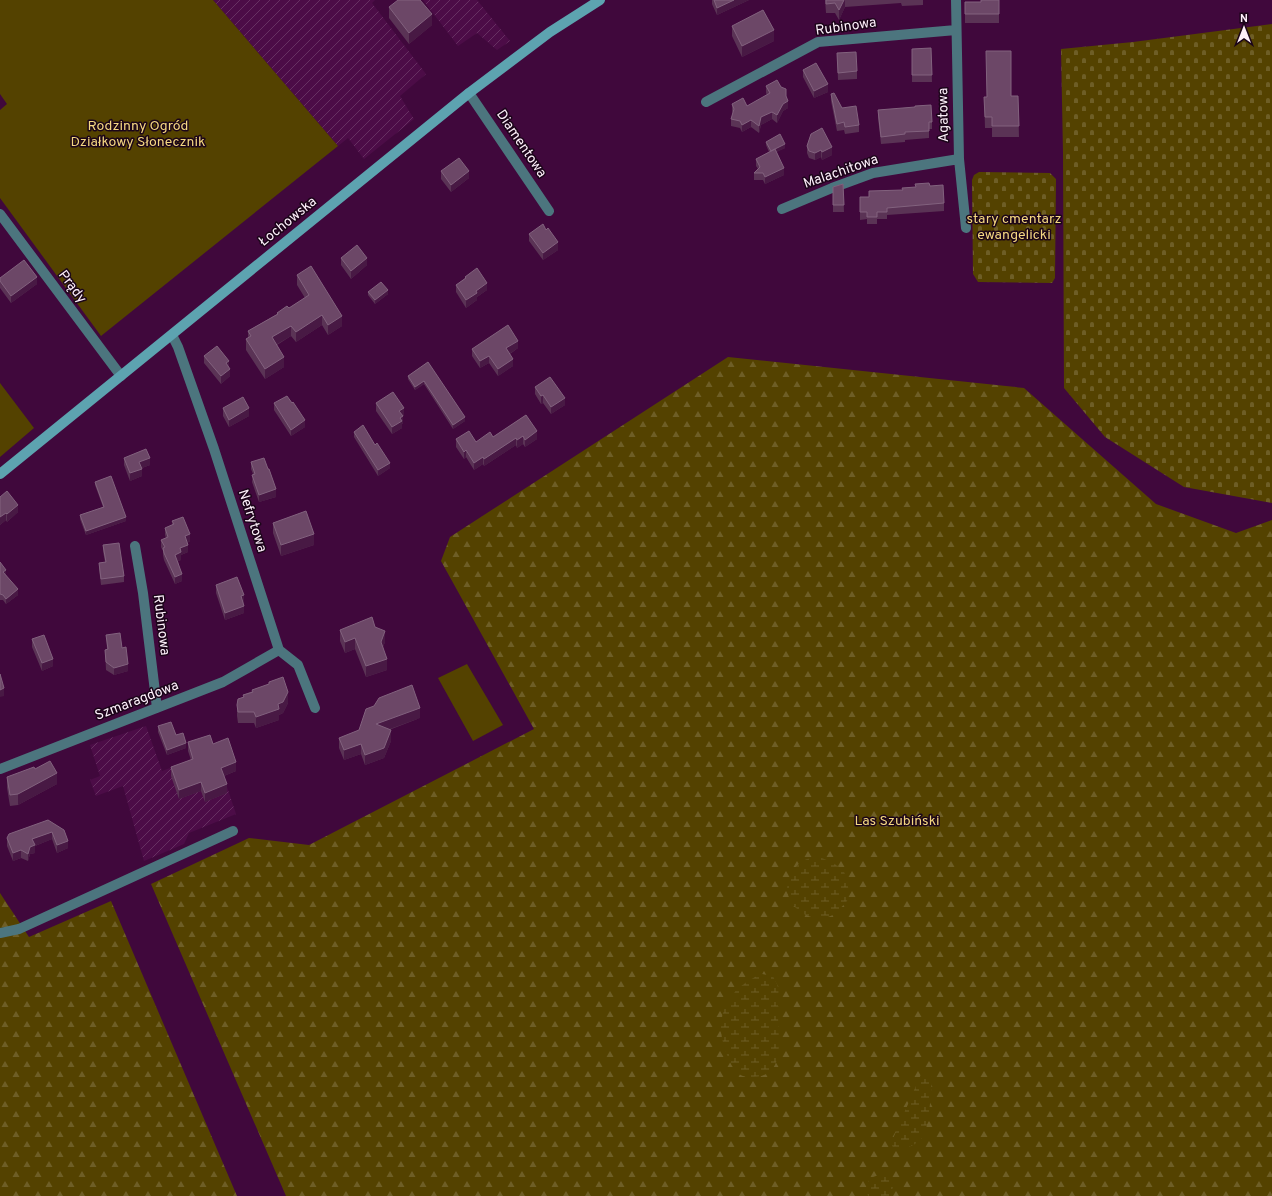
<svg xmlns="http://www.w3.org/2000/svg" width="1272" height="1196" font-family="Overpass,sans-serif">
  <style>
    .industrial { fill: url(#industrial-furrows) }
    .forest { fill: url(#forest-firs) }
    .wetland { fill: url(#wetland-marsh) }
    .cemetery { fill: url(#cemetery-stones) }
    .garden { fill: #544200 }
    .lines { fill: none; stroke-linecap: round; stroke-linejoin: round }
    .street { stroke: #4c757e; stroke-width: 10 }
    .secondary { stroke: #5da3b0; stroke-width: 10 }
    .wall { fill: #5a3355 }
    .shaded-wall { fill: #481944 }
    .building { fill: #6c4767; stroke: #82627e }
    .labels { text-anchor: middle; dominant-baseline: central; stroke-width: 3; stroke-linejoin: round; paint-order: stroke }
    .street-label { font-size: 14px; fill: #fdeffa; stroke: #1b0519 }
    .park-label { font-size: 14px; fill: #f5d881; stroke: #1b0519 }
  </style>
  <defs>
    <pattern id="industrial-furrows" width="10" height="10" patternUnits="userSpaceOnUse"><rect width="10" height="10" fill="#4c0c47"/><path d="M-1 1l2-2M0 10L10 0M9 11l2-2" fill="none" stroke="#673062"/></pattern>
    <pattern id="forest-firs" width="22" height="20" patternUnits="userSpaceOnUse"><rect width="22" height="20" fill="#544200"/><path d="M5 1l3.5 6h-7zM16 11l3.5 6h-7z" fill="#6e5e26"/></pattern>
    <pattern id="wetland-marsh" width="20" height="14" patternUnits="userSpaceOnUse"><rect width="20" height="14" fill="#544200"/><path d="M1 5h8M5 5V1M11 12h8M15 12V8" fill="none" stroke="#6e5e26"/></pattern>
    <pattern id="cemetery-stones" width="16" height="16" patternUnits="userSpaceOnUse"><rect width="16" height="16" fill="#544200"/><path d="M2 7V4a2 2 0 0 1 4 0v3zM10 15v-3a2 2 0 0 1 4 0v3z" fill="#6e5e26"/></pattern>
  </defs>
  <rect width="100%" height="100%" fill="#40083c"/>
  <path class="industrial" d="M213 0H375L372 3 426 74 400 96 414 119 364 159 348 138 338 146Z
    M423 0H477L510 41 497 50 477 33 458 46Z
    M146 726 162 771 215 751 236 814 189 833 184 844 144 861 123 786 96 796 90 780 100 776 90 745Z"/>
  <path class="forest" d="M728 357 1024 388 1156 504 1236 533 1272 520V1196H286L151 884 249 838 309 845 534 729 441 561 450 537Z
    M0 893 29 937 111 901 237 1196H0Z"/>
  <path class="wetland" d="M822 858C829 861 839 865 843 871 848 876 850 895 847 901 845 904 841 907 839 910 816 934 771 901 793 871 796 866 801 861 807 859 811 858 818 858 822 858Z
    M762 974 773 976C774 979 777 983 778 987 779 992 778 997 778 1002 778 1014 778 1027 779 1039 779 1058 777 1075 755 1077 750 1078 742 1077 738 1073 731 1067 728 1058 725 1049 713 1016 729 987 762 974Z
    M928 1070C929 1072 930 1074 931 1076 933 1084 928 1128 924 1135 917 1146 906 1149 894 1150L891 1143 895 1134 922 1072Z
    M882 1174 888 1175 894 1184 890 1196H868L866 1188 870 1178Z"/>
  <path class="cemetery" d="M1272 24V503L1184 487 1105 437 1064 388 1063 153 1061 49 1133 42Z
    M979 172 1050 173 1056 179 1055 278 1052 283 978 282 973 274 972 180 974 175Z"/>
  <path class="garden" d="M0 0H213L338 146 101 336 0 198V110L7 104 0 94Z
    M0 383 34 428 0 457Z
    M467 664 503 725 473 741 438 678Z"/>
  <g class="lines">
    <path class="street" d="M956 0 959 159 966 228
      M469 93 549 211
      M706 102 818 42 956 30
      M782 209 832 188 873 173 959 159
      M0 214 121 376
      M172 335 178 347 214 449 279 650 298 665 315 708
      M135 546 143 593 157 708
      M0 769 223 682 279 650
      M0 933 19 929 233 831"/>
    <path class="secondary" d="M0 474 469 93 550 32 600 0"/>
  </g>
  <path class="wall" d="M712 0H749L717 15 712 4Z
    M825 0H923V5L902 6 901 3 845 7 839 20 835 13H826Z
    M999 0V23H965V2H981Z
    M389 7 432 25 409 44 389 18Z
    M732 26 774 41 742 57 732 36Z
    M931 48 932 82H912V49Z
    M837 53 857 71V79L838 80Z
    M803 70 828 92 814 98 803 77Z
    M766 86 786 97 788 108 783 111 777 123 772 119 761 125 759 133 751 127 742 132 740 128 731 126V119L733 114 732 111V104L747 106 767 95 766 93Z
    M831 94 842 108 859 125V132L845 134 844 130 837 131 831 101Z
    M1018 96 1019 137H992V128H985L984 97Z
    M878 110 932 122V129H929V138L905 140V142L881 144 878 118Z
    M811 134 832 155 822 160 821 157 815 160 809 158 807 153V146Z
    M766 142 785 148 776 152 784 175 765 184 763 180H754V173L758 169 756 166V159L769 152 766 145Z
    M441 171 469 178 451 192 441 179Z
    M843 184 844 212H833V187Z
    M930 186 944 203V211L887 215V219H877V224H867V219L860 220V197H869Z
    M529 234 558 250 543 260 529 241Z
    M341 258 367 265 351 279 341 265Z
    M297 275 342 326 328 335 322 325 296 342 291 336 277 345 284 367 265 379 246 350V339L248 338V331L277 314V313L289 308 305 298 297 285Z
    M465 277 487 290 477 297V300L466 308 456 292V285L465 278Z
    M0 281 37 284 11 303 0 288Z
    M368 292 388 294 375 304 368 295Z
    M518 348 510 354 513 366 498 376 489 363 480 368 472 356V349Z
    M204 356 229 367 230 376 221 384 204 363Z
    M428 362 465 421 453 429 424 384 415 390 408 379V376Z
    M535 387 565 405 551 414 543 403 541 404 535 394Z
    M274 403 305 427 291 436 274 410Z
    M376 403 404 415 403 416V423L402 424V428L392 434 376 411Z
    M223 408 249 416 229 427 223 416Z
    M526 415 537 439 525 447 523 444 517 448 516 445 484 466 483 464 474 470 466 457 464 459 456 447V439L476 442 493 437Z
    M354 432 390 468 378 476 354 437Z
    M124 458 150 465 142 468V476L130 481 124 465Z
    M251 462 276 497 259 502 252 482 253 474 251 469Z
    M95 482 126 521 86 535 80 519V515L103 507 95 485Z
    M0 497 18 512 7 522 6 520 0 525Z
    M172 521 190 542H187L188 552 181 555V560L178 561 182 581 175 584 164 560 163 555V551L161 547V540L166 538 165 535V528L172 525Z
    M273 523 314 545 281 556 273 533Z
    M103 545 124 576V582L101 585 99 569V563L105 562 103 551Z
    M0 562 6 575 18 595 6 604 3 600H0Z
    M216 585 244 603H243L244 613 225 620 216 593Z
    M375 627 385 642 383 647 387 670 366 677 355 649 345 653 340 641V630Z
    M106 635 128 671 114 675 106 670 105 650 107 649Z
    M32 639 53 666 42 671 32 647Z
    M269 682 288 703 283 713 279 715V720L256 728 254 723H238L237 716V705L243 698V695L269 684Z
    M420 718 389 730 391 741 384 758 365 765 361 754 344 760 339 748V738Z
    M158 726 176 735 186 748 167 755 158 732Z
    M188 742 213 744 236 771 224 776 227 793 205 802 201 791 179 799 171 776V767L191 760 188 751Z
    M35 769 57 784 18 805 10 806 7 788V777Z
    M48 820 68 848 57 853 52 839 35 846V853L30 854 28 861 21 858 13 861 7 846V838Z"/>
  <path class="shaded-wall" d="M734 0H749L717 15V8Z
    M844 0H845V7L839 20V10Z
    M432 14V25L409 44V33Z
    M774 30V41L742 57V46Z
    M828 84V92L814 98V91Z
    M786 89V102L788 101V108L783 111 777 123V115L786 96Z
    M772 112V119L761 125 759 133V126L761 117Z
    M751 120V127L742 132V125Z
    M785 144V148L771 155V151Z
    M832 147V155L822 160V152Z
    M821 150V157L815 160V153Z
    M784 168V175L765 184V177Z
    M469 171V178L451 192V185Z
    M558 242V250L543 260V253Z
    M367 258V265L351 279V271Z
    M37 277V284L11 303V296Z
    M487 283V290L477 297V300L466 308V300L476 291Z
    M388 290V294L375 304V300Z
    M322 315V325L296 342V332Z
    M342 316V326L328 335V325Z
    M291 326V336L272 347V337Z
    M518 341V348L506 356V348Z
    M489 356V363L480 368V361Z
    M284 357V367L265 379V369Z
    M513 359V366L498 376V369Z
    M229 361V368L226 363Z
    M230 369V376L221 384V376Z
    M424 381V384L415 390V387Z
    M543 395V403L541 404V396Z
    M565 398V405L551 414V407Z
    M249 408V416L229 427V420Z
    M404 408V415L403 416V423L402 424V428L392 434V427L399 411Z
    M465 417V421L453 429V425Z
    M305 420V427L291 436V430Z
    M537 431V439L525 447V440Z
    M523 436V444L517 448V440Z
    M516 438V445L484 466V459Z
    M466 450V457L464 459V452Z
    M483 457V464L474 470V463Z
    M150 458V465L139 469V462Z
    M390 463V468L378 476V470Z
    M142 469V476L130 481V473Z
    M276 489V497L259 502V495Z
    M18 505V512L7 522V514Z
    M6 513V520L0 525V517Z
    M126 517V521L86 535V531Z
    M190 534V542L185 543V536Z
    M314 534V545L281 556V545Z
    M188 545V552L181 555V560L175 562V555L180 548Z
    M6 570V575L3 572Z
    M182 574V581L175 584V577Z
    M18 589V595L6 604V599Z
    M244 595V603L241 604V596Z
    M244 606V613L225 620V613Z
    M385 631V642L381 652V642Z
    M355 638V649L345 653V642Z
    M53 659V666L42 671V663Z
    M387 659V670L366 677V666Z
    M128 664V671L114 675V668Z
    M4 688V696L0 697V690Z
    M288 692V703L283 713 279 715V720L256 728V717L278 704Z
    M420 708V718L376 734V724Z
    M391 730V741L384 758 365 765V755Z
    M186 743V748L167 755V750Z
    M361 744V754L344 760V750Z
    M236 762V771L221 777V768Z
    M57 773V784L18 805V794Z
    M201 782V791L179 799V790Z
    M227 784V793L205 802V793Z
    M52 832V839L35 846V853L30 854 28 861V854L32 839Z
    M68 841V848L57 853V845Z
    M21 850V858L13 861V853Z"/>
  <path class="building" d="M398 0H420L432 14 409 33 389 7Z
    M714 0H734L717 8Z
    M826 0H844L839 10 835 3 826 4Z
    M981 0H999V14H965V2H981Z
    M763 10 774 30 742 46 732 26Z
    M931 48 932 75H912V49Z
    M986 51H1011V96H1018L1019 126H992V117H985L984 97H987Z
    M856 52 857 71 838 73 837 53Z
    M816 63 828 84 814 91 803 70Z
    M777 80 781 87 786 89V96L788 101 783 104 777 115 772 112 761 117 759 126 751 120 742 125 740 121 731 119 734 109 732 104 743 98 747 106 770 93 766 86Z
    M834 93 842 108 856 106 859 125 845 127 844 122 837 124 831 94Z
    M931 105 932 122H929V131L905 132V134L881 137 878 110 915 107V106Z
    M822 128 832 147 822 152 821 150 815 153 809 151 807 146 811 134Z
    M780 134 785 144 771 151 766 142Z
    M775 149 784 168 765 177 763 173H754L760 167 756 159Z
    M459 158 469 171 451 185 441 171Z
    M929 183 930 186 943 185 944 203 887 208V212H877V217H867V212H860V197H869V191L903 190 902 188 916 187 915 184Z
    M843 184 844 205H833V187Z
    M543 224 546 230 548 228 558 242 543 253 529 234Z
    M357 245 367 258 351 271 341 258Z
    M24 260 37 277 11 296 0 281V278Z
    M311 266 342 316 328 325 322 315 296 332 291 326 272 337 284 357 265 369 246 339 251 336 248 331 278 314 277 313 287 306 289 308 309 295 297 275Z
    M477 268 487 283 476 291 477 293 466 300 456 285 466 278 465 277Z
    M381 282 388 290 375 300 368 292Z
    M508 325 518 341 506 348 513 359 498 369 489 356 480 361 472 349Z
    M217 346 229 361 226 363 230 369 221 376 204 356Z
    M428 362 465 417 453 425 424 381 415 387 408 376Z
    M550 377 565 398 551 407 543 395 541 396 535 387Z
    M393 392 404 408 399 411 403 416 400 418 402 421 392 427 376 403Z
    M287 396 292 403 293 402 305 420 291 430 274 403Z
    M243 397 249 408 229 420 223 408Z
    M526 415 537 431 525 440 523 436 517 440 516 438 484 459 483 457 474 463 466 450 464 452 456 439 469 431 476 442 490 432 493 437Z
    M363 425 375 445 377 443 390 463 378 470 354 432Z
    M146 449 150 458 139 462 142 469 130 473 124 458Z
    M264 458 268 469H269L276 489 259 495 252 475 255 474 251 462Z
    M111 476 126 517 86 531 80 515 104 507 95 482Z
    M7 491 18 505 7 514 6 513 0 517V497Z
    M306 511 314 534 281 545 273 523Z
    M183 517 190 534 185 536 188 545 180 548 181 552 175 555 182 574 175 577 164 553 163 548 165 547 161 540 168 537 165 528 174 524 172 521Z
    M119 543 124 576 101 579 99 563 106 562 103 545Z
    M0 562 6 570 3 572 18 589 6 599 3 595 0 594Z
    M237 577 244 595 241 596 244 606 225 613 216 585Z
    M372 617 375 627 385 631 381 642 387 659 366 666 355 638 345 642 340 630Z
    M120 633 122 648 126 647 128 664 114 668 106 662 105 650 108 649 106 635Z
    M44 635 53 659 42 663 32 639Z
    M0 674 4 688 0 690Z
    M283 677 288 692 283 702 278 704 279 709 256 717 254 712H238L237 705 238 699 244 697 243 695 253 692 252 690 269 684V682Z
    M412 685 420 708 376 724 391 730 384 748 365 755 361 744 344 750 339 738 359 730 366 709 374 706 379 698Z
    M171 722 176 735 183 733 186 743 167 750 158 726Z
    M210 735 213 744 228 738 236 762 221 768 227 784 205 793 201 782 179 790 171 767 193 759 188 742Z
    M50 761 57 773 18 794 10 795 7 777 34 767 35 769Z
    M48 820 64 830 68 841 57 845 52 832 32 839 35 845 30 847 28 854 21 850 13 853 7 838 9 834Z"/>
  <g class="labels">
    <g class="street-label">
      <text transform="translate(846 27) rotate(-8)">Rubinowa</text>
      <text transform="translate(944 115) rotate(-91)">Agatowa</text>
      <text transform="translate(521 144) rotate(56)">Diamentowa</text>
      <text transform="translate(841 172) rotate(-19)">Malachitowa</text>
      <text transform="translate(288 222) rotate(-39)">Łochowska</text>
      <text transform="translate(72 287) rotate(53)">Prądy</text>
      <text transform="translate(252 521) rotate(72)">Nefrytowa</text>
      <text transform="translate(161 625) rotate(83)">Rubinowa</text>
      <text transform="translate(137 701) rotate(-21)">Szmaragdowa</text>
    </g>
    <g class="park-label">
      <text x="138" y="126">Rodzinny Ogród<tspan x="138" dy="16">Działkowy Słonecznik</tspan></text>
      <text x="1014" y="219">stary cmentarz<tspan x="1014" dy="16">ewangelicki</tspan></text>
      <text x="897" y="821">Las Szubiński</text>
    </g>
  </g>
  <g transform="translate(1244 28)" stroke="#1b0519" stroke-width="3" paint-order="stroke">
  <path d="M0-3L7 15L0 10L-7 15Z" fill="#fdeffa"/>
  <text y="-6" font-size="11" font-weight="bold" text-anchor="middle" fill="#fdeffa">N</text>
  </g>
</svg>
